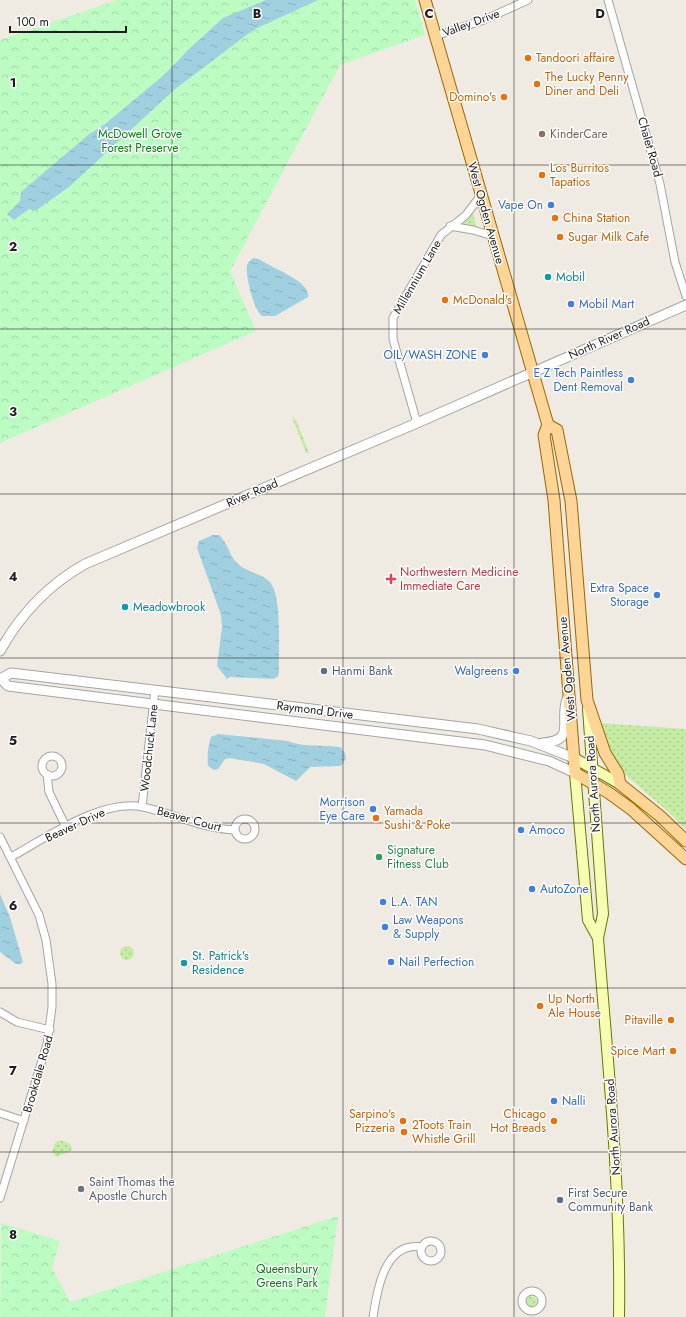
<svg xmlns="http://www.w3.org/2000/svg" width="686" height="1317" font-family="Jost,sans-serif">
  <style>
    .grass { fill: url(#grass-dots) }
    .park { fill: url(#park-crowns) }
    .water { fill: url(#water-ripples) }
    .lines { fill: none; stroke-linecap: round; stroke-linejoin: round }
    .minor-casing { stroke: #a4a4a4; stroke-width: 9 }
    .tertiary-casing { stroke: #a4a4a4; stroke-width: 11 }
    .secondary-casing { stroke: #677800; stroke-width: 12 }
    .primary-casing { stroke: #966900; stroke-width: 13 }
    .minor { stroke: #fff; stroke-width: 7 }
    .tertiary { stroke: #fff; stroke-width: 9 }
    .secondary { stroke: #f7fdb2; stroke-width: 10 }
    .primary { stroke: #ffd597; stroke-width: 11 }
    .grid { fill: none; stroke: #1d1d1d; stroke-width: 1; stroke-opacity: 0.55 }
    .food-dot { fill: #e8710a; stroke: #fff; stroke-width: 1.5 }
    .education-dot { fill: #8d6e63; stroke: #fff; stroke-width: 1.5 }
    .shop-dot { fill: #3f7fe0; stroke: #fff; stroke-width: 1.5 }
    .culture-dot { fill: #0f9aa8; stroke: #fff; stroke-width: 1.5 }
    .health-dot { fill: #e0444e; stroke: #fff; stroke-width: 1.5 }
    .service-dot { fill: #5c6f8a; stroke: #fff; stroke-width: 1.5 }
    .leisure-dot { fill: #2e9e5b; stroke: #fff; stroke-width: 1.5 }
    .worship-dot { fill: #6b7280; stroke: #fff; stroke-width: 1.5 }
    .labels { text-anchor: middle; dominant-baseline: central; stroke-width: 3; stroke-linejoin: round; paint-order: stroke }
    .street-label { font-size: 12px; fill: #1d1d1d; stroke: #fff }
    .food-label { font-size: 12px; fill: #c56008; stroke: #fff; text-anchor: start }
    .park-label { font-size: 12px; fill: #058013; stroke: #fff }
    .education-label { font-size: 12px; fill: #785e54; stroke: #fff; text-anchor: start }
    .shop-label { font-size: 12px; fill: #366cbe; stroke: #fff; text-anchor: start }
    .culture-label { font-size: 12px; fill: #0d838f; stroke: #fff; text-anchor: start }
    .health-label { font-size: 12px; fill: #be3a42; stroke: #fff; text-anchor: start }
    .service-label { font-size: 12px; fill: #4e5e75; stroke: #fff; text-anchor: start }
    .leisure-label { font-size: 12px; fill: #27864d; stroke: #fff; text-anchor: start }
    .worship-label { font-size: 12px; fill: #5b616d; stroke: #fff; text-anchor: start }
    .grid-label { font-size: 13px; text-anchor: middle; font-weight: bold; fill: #1d1d1d; stroke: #fff; stroke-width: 3; stroke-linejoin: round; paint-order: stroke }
  </style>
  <defs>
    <pattern id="grass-dots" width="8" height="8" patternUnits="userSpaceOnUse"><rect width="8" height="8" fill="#c6eca4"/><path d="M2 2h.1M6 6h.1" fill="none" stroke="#aaca8d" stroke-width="1.8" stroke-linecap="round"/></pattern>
    <pattern id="park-crowns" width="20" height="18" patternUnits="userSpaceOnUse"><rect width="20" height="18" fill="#bcfcc3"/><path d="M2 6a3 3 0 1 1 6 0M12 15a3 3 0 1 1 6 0" fill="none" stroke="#a1d8a7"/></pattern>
    <pattern id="water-ripples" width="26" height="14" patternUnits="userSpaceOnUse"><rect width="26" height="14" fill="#a0cfdf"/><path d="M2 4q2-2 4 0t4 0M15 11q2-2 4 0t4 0" fill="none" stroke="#89b1bf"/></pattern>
  </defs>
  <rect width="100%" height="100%" fill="#efebe2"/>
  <path class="grass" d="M473 213 477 228 456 224 464 221Z
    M292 417 296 420 309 453H306Z
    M601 723 686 729V830L671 814 621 771C611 756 605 740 601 723Z
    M120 953a7 7 0 1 1 14 0a7 7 0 1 1-14 0Z
    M60 1140 70 1144 72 1148 71 1151 56 1157 52 1152 55 1143Z
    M525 1302a6 6 0 1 1 12 0a6 6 0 1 1-12 0Z"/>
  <path class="park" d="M117 0H415L425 35 340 65 230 271 256 331 0 443V40Z
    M338 1216 325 1317H0L1 1223 60 1241 52 1268 70 1302Z"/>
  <path class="water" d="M266 0H318L253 30 174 90 69 187 35 211 29 209 14 220 7 214 20 201 21 192 88 135 105 124 164 75 189 49 223 18Z
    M253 258 259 259C271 268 311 281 308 297L275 316H262C254 311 245 275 247 265 248 262 251 260 253 258Z
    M213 535H219C228 543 229 555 237 563 246 572 260 573 269 581 283 595 278 651 279 672L278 676 274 679 230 677 227 679 217 666 222 627 221 615 197 548 199 541Z
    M218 734 288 741C301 747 325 745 340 747L345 753 346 758 342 765 339 766 310 767 296 781 264 764 230 758 225 759 218 769 214 770 208 766C207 758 208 745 211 737Z
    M0 894 10 917 23 962 20 964H16L0 952Z"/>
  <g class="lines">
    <g class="minor-casing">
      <path id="minor" d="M608 0 660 184 675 262 686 296
        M435 36 484 20 528 0
        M450 226 473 230 493 236
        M417 423 393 339V318L441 235 466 215 481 195
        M42 766a10 10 0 1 1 20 0a10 10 0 1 1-20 0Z
        M47 774 49 792 66 827
        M142 807 155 690
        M235 829a10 10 0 1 1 20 0a10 10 0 1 1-20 0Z
        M0 837 39 915 46 940 52 984V1007L47 1044 0 1198
        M11 857C46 838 102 798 143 807 175 814 203 829 235 830
        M0 1012 17 1022 50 1030
        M0 1113 24 1121
        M421 1251a10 10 0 1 1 20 0a10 10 0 1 1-20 0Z
        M522 1301a10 10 0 1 1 20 0a10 10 0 1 1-20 0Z
        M373 1317C377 1291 384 1241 422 1247"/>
    </g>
    <g class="tertiary-casing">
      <path id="tertiary" d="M0 651C21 613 48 585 85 564L417 423 686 305
        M0 679 11 673 478 729 531 741 574 758
        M1 679 8 686 485 745 549 761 575 773
        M542 743C577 741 559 722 567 699"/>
    </g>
    <g class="secondary-casing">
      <path id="secondary" d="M588 709 603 914 598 938C608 1064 621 1190 619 1317
        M574 758 620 784
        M575 773 588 920 598 938"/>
    </g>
    <g class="primary-casing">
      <path id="primary" d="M425 0 548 425 544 435 554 500 575 773 609 793 631 809 686 859
        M548 425 557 430 571 501 587 700 605 753 618 774 620 784 660 816 686 841"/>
    </g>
    <use href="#minor" class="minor"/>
    <use href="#tertiary" class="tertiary"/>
    <use href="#secondary" class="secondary"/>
    <use href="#primary" class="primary"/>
  </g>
  <path class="grid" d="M172 0V1317M343 0V1317M514 0V1317M0 165H686M0 329H686M0 494H686M0 658H686M0 823H686M0 988H686M0 1152H686"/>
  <g class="food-dot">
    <circle cx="528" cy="58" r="4"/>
    <circle cx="537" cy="84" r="4"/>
    <circle cx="504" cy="97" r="4"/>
    <circle cx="542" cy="175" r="4"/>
    <circle cx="555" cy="218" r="4"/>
    <circle cx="560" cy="237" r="4"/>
    <circle cx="445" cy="300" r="4"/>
    <circle cx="376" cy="818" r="4"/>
    <circle cx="540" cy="1006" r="4"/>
    <circle cx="671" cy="1020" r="4"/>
    <circle cx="673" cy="1051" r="4"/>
    <circle cx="403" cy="1121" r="4"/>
    <circle cx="554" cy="1121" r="4"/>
    <circle cx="404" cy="1132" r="4"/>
  </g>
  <circle class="education-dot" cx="542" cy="134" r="4"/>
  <g class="shop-dot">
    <circle cx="551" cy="205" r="4"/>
    <circle cx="571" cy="304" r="4"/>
    <circle cx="485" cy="355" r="4"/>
    <circle cx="631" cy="380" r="4"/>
    <circle cx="657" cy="595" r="4"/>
    <circle cx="516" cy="671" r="4"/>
    <circle cx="373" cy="809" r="4"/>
    <circle cx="521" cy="830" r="4"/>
    <circle cx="532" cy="889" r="4"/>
    <circle cx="383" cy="902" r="4"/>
    <circle cx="385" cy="927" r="4"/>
    <circle cx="391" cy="962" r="4"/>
    <circle cx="554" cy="1101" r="4"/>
  </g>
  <g class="culture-dot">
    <circle cx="548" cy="277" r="4"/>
    <circle cx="125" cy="607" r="4"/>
    <circle cx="184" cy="963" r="4"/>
  </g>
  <path class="health-dot" d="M389 573h4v4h4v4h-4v4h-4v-4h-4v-4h4z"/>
  <g class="service-dot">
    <circle cx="324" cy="671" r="4"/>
    <circle cx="560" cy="1200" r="4"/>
  </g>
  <circle class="leisure-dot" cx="379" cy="857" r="4"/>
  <circle class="worship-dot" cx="81" cy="1189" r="4"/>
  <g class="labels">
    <g class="street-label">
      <text transform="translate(471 23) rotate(-20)">Valley Drive</text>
      <text transform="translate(650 147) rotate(74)">Chalet Road</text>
      <text transform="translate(486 213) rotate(74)">West Ogden Avenue</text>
      <text transform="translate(417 277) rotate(-60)">Millennium Lane</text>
      <text transform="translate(609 338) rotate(-24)">North River Road</text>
      <text transform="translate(252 493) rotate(-23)">River Road</text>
      <text transform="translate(567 669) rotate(-95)">West Ogden Avenue</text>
      <text transform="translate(315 710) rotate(7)">Raymond Drive</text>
      <text transform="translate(149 748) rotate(-84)">Woodchuck Lane</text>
      <text transform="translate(593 784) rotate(-94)">North Aurora Road</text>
      <text transform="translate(189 819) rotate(15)">Beaver Court</text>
      <text transform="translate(75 825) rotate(-25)">Beaver Drive</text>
      <text transform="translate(38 1074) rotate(-74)">Brookdale Road</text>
      <text transform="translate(613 1127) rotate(-94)">North Aurora Road</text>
    </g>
    <g class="food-label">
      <text x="536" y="58">Tandoori affaire</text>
      <text x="545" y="77">The Lucky Penny<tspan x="545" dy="14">Diner and Deli</tspan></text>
      <text x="496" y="97" text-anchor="end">Domino's</text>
      <text x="550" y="168">Los Burritos<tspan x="550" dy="14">Tapatios</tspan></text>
      <text x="563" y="218">China Station</text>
      <text x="568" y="237">Sugar Milk Cafe</text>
      <text x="453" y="300">McDonald's</text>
      <text x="384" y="811">Yamada<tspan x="384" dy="14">Sushi &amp; Poke</tspan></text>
      <text x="548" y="999">Up North<tspan x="548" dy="14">Ale House</tspan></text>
      <text x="663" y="1020" text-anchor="end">Pitaville</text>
      <text x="665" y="1051" text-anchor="end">Spice Mart</text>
      <text x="395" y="1114" text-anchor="end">Sarpino's<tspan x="395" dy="14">Pizzeria</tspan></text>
      <text x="546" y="1114" text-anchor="end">Chicago<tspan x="546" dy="14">Hot Breads</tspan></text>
      <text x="412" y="1125">2Toots Train<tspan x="412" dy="14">Whistle Grill</tspan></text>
    </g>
    <g class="park-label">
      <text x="140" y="134">McDowell Grove<tspan x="140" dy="14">Forest Preserve</tspan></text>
      <text x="287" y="1269">Queensbury<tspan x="287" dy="14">Greens Park</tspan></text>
    </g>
    <g class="education-label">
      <text x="550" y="134">KinderCare</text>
    </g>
    <g class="shop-label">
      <text x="543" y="205" text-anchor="end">Vape On</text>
      <text x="579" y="304">Mobil Mart</text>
      <text x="477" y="355" text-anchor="end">OIL/WASH ZONE</text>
      <text x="623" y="373" text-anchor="end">E Z Tech Paintless<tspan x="623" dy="14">Dent Removal</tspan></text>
      <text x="649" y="588" text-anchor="end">Extra Space<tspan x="649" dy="14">Storage</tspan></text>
      <text x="508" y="671" text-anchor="end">Walgreens</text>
      <text x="365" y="802" text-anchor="end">Morrison<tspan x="365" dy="14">Eye Care</tspan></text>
      <text x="529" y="830">Amoco</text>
      <text x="540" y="889">AutoZone</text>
      <text x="391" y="902">L.A. TAN</text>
      <text x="393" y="920">Law Weapons<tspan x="393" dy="14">&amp; Supply</tspan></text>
      <text x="399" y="962">Nail Perfection</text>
      <text x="562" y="1101">Nalli</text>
    </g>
    <g class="culture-label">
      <text x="556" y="277">Mobil</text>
      <text x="133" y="607">Meadowbrook</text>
      <text x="192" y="956">St. Patrick's<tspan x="192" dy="14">Residence</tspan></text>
    </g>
    <g class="health-label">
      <text x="400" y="572">Northwestern Medicine<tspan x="400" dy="14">Immediate Care</tspan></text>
    </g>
    <g class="service-label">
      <text x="332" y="671">Hanmi Bank</text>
      <text x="568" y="1193">First Secure<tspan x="568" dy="14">Community Bank</tspan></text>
    </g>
    <g class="leisure-label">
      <text x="387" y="850">Signature<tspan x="387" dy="14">Fitness Club</tspan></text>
    </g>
    <g class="worship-label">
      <text x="89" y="1182">Saint Thomas the<tspan x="89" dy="14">Apostle Church</tspan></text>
    </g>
  </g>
  <g class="grid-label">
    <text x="257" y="18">B</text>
    <text x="429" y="18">C</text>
    <text x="600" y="18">D</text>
    <text x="13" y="87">1</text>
    <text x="13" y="251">2</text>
    <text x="13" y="416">3</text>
    <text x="13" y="581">4</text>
    <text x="13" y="745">5</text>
    <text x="13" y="910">6</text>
    <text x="13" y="1075">7</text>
    <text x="13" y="1239">8</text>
  </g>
  <path d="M10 26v6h116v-6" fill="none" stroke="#1d1d1d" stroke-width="2"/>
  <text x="16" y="26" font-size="12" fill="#1d1d1d" stroke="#ffffff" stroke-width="3" paint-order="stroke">100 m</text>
</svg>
